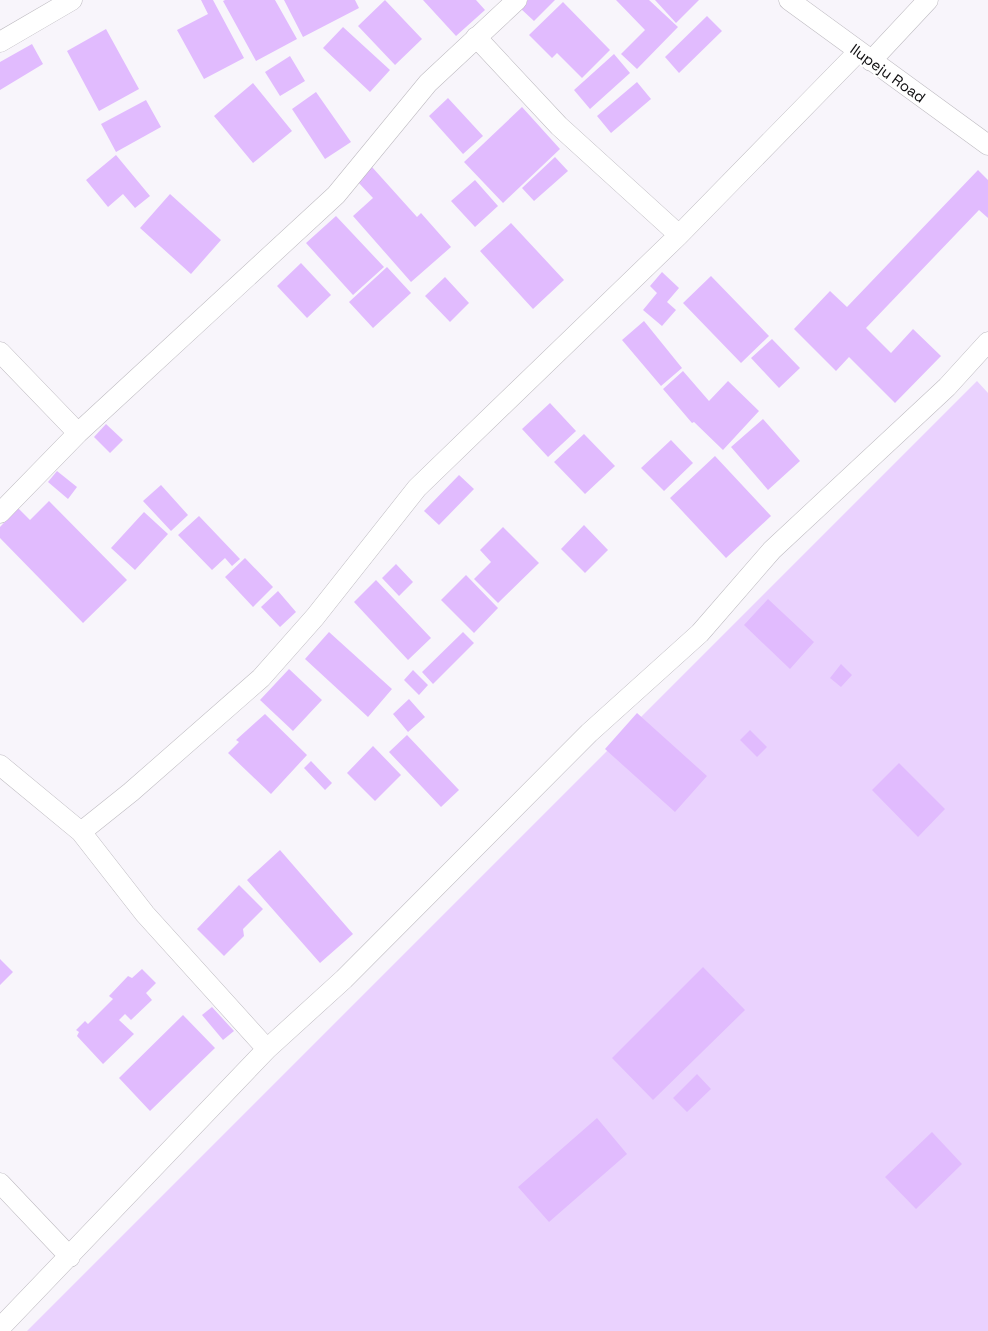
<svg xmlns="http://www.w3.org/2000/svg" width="988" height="1331" font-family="'Space Grotesk',sans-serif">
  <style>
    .green { fill: #ead2fe }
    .building { fill: #e1bbfe }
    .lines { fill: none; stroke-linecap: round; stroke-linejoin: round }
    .minor-casing { stroke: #bebbc1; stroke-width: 21 }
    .minor { stroke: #fff; stroke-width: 20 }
    .labels { text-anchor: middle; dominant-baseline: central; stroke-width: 4; stroke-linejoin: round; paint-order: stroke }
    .street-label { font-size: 15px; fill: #100f11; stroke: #fff }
  </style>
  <rect width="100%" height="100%" fill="#f8f5fb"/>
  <path class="green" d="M977 381 988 393V1331H27Z"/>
  <path class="building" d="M201 0H213L244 58 204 79 177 30 208 14Z
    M225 0H275L297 39 256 61 223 1Z
    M284 0H355L359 8 303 37Z
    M385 0 422 39 395 65 358 26Z
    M423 0H476L485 10 456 36Z
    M528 0H555L534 21 520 8Z
    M616 0H649L678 27 637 69 621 54 645 30Z
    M655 0H699L676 23Z
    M563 2 610 50 582 78 557 53 552 58 529 35Z
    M707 16 722 31 679 73 665 57Z
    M343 27 390 70 370 92 323 48Z
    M106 29 139 89 99 111 67 51Z
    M32 44 43 64 0 90V62Z
    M614 54 630 73 590 109 574 90Z
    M290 56 305 81 280 96 265 72Z
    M637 82 651 99 611 133 597 116Z
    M253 83 292 131 253 163 214 116Z
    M316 92 351 142 325 159 292 109Z
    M448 98 483 136 463 154 429 116Z
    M146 100 161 127 116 152 101 124Z
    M522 107 560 149 503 203 464 162Z
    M116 155 150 196 135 208 123 194 108 207 86 180Z
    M555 157 568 171 534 201 522 188Z
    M372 167 417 217 421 213 451 247 411 282 353 216 373 198 357 181Z
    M978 170 988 180V218L979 210 866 328 891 353 913 329 941 356 895 403 849 357 836 371 794 329 830 291 847 307Z
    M475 180 498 206 475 227 451 201Z
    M170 194 221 240 191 274 140 228Z
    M336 216 384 267 353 295 306 243Z
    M511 223 564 280 533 309 480 251Z
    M301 263 331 295 307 318 277 286Z
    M387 267 411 293 373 328 349 302Z
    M662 272 679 288 667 302 676 310 662 326 643 310 657 293 650 286Z
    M711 276 769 336 741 363 683 303Z
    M445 277 469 303 450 322 425 296Z
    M644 321 682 368 661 386 622 340Z
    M772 339 800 368 779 388 751 358Z
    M683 371 709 401 728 381 759 411 723 450 694 422 692 423 663 389Z
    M550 403 576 431 548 457 522 429Z
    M763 419 800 461 768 490 731 447Z
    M106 424 123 440 110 453 94 437Z
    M584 434 615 466 585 494 554 462Z
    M671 440 693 463 664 491 641 468Z
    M715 456 771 516 726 558 670 498Z
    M57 471 77 487 68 499 48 482Z
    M459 475 474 489 439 525 424 511Z
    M161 485 188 515 171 531 143 501Z
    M49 501 127 580 83 623 0 538V527L18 508 30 520Z
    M144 512 168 534 135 570 111 548Z
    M199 516 240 559 232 566 225 558 212 570 178 535Z
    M584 525 608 550 585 573 561 549Z
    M503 527 539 563 498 603 474 579 491 562 480 550Z
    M245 558 273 587 253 607 225 577Z
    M396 564 413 582 399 596 382 578Z
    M466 575 498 608 474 633 441 600Z
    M376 580 431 638 408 660 354 602Z
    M278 591 296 612 280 627 261 607Z
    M768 599 814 642 790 669 744 625Z
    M329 632 392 689 368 717 305 659Z
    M463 632 474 643 433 684 422 672Z
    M841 664 852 675 841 687 830 678Z
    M289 669 322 700 293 731 260 700Z
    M413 670 428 685 419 695 404 680Z
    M409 699 425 717 408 732 393 714Z
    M637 713 707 776 675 812 605 749Z
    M265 714 307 755 271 794 228 753 239 742 236 740Z
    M750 730 767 747 757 757 740 740Z
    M407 735 459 790 441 807 389 752Z
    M373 746 401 775 375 801 347 773Z
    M311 761 332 783 325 790 304 768Z
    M899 763 945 809 918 837 872 790Z
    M280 850 353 934 320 963 247 880Z
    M239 885 263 909 243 929 244 936 224 956 197 929Z
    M0 959 13 972 0 985Z
    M703 967 745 1010 653 1100 612 1058Z
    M142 969 156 983 146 993 152 1000 131 1020 125 1014 119 1020 134 1034 103 1064 77 1036 79 1032 76 1030 85 1021 88 1024 113 999 109 996 128 976 132 978Z
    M212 1007 234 1031 223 1040 202 1015Z
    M183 1015 215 1048 150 1111 119 1078Z
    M697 1074 711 1089 687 1112 673 1098Z
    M597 1118 627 1154 549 1222 518 1187Z
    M932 1132 962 1164 916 1209 885 1177Z"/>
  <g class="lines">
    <g class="minor-casing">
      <path id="minor" d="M789 0 988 145
        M476 37 559 126 679 235
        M0 42 72 0
        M871 61 928 0
        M0 352 78 433 0 513
        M78 433 336 195 428 83 517 0
        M0 765 81 832 145 914 267 1049
        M81 832 131 792 261 678 315 617 417 488 679 235 858 52
        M0 1183 70 1257
        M0 1328 267 1049 344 979 589 733 700 633 772 550 947 387 988 342"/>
    </g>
    <use href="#minor" class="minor"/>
  </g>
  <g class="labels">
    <g class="street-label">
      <text transform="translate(888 73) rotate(36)">Ilupeju Road</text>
    </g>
  </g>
</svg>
